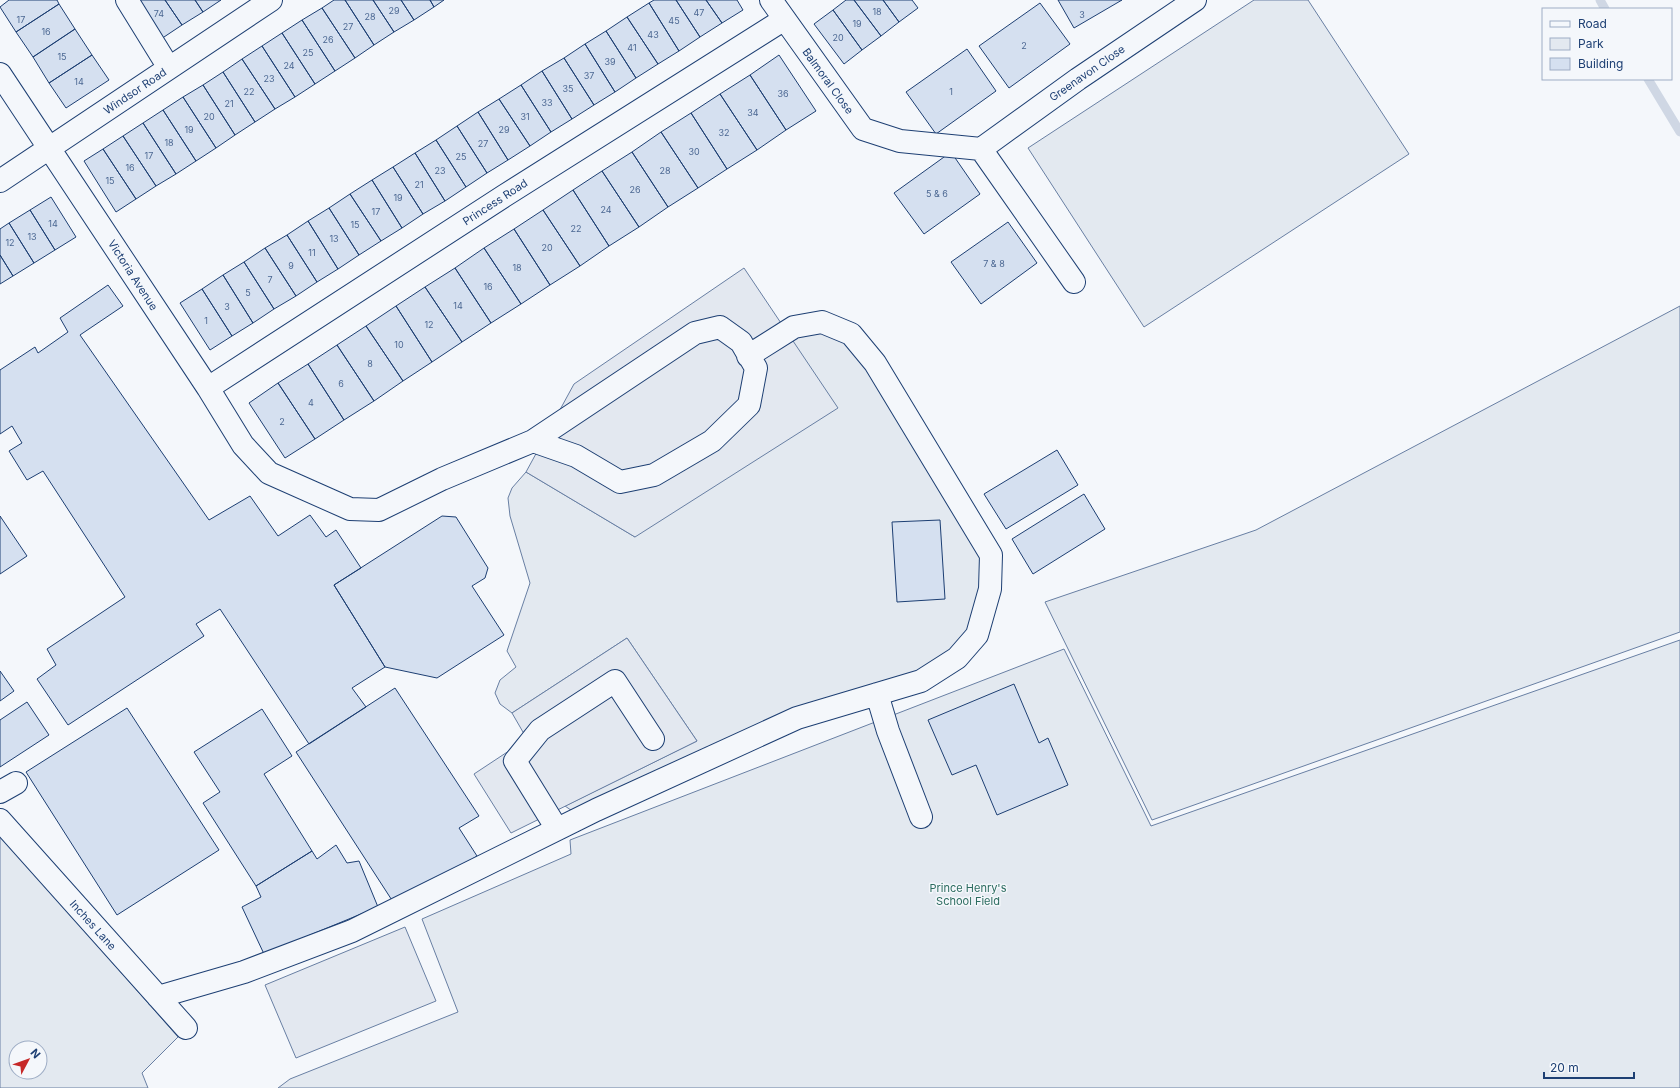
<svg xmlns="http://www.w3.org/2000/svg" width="1680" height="1088" font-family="Inter,sans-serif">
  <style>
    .green { fill: #e3e9f0; stroke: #687fa3; fill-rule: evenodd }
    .parking { fill: #e3e8f0; stroke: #687fa3 }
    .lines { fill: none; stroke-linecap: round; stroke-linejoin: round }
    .stream { stroke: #cfd7e4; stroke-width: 9 }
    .building { fill: #d5e0f0; stroke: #1d3f73 }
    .minor-casing { stroke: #1d3f73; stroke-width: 24 }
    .minor { stroke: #f4f7fb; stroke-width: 22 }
    .labels { text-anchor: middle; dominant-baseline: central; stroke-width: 3; stroke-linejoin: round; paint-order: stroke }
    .number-label { font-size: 9px; fill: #4b6792 }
    .street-label { font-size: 11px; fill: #1d3f73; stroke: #f4f7fb }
    .park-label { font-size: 11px; fill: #2c6c60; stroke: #f4f7fb }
  </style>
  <rect width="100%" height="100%" fill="#f4f7fb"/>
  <path class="green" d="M1254 0H1308L1409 154 1144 327 1028 148Z
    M1680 306V632L1152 820 1045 602 1256 530Z
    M787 332 851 334 991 555 990 589 957 658 797 718 581 817 565 806 697 741 627 638 512 713 500 704 495 693 500 680 516 667 507 651 530 583 510 516 508 498 512 488 526 472 635 537Z
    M1680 640V1088H278L290 1079 458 1012 422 919 571 854 570 840 1064 649 1151 826Z
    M0 835 178 1037 142 1073 148 1088H0ZM16 1048H40V1072H16Z"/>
  <path class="parking" d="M744 268 838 408 635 537 526 472 574 384Z
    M627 638 697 741 511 833 474 774 527 739 512 713Z
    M405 927 436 1001 296 1058 265 985Z"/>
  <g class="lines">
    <path class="stream" d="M1600 0 1605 9
      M1648 79 1680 132"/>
  </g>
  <path class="building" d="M9 0H57L59 4 16 32 0 7Z
    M135 0H165L182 25 161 39Z
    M165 0H195L203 12 182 25Z
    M195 0H221L203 12Z
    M334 0H345L374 45 355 58 322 8Z
    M345 0H373L394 32 374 45Z
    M373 0H401L414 20 394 32Z
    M401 0H430L434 7 414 20Z
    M430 0H444L434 7Z
    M654 0H676L700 37 679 51 649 3Z
    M676 0H706L722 23 700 37Z
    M706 0H737L743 10 722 23Z
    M846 0H854L881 36 862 50 833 10Z
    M854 0H883L899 22 881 36Z
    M883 0H912L918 8 899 22Z
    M1058 0H1122L1074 28Z
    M649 3 679 51 658 64 627 17Z
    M1040 3 1070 44 1009 88 979 46Z
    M59 4 75 29 33 57 16 32Z
    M322 8 355 58 335 71 302 20Z
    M833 10 862 50 844 64 814 24Z
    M627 17 658 64 636 78 606 31Z
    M302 20 335 71 315 84 282 33Z
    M75 29 92 55 49 83 33 57Z
    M606 31 636 78 615 92 585 44Z
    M282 33 315 84 295 97 262 46Z
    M585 44 615 92 594 105 564 58Z
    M262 46 295 97 275 109 242 59Z
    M967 49 996 91 936 134 906 92Z
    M92 55 109 80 66 108 49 83Z
    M779 55 816 111 786 130 750 75Z
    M564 58 594 105 572 119 542 71Z
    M242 59 275 109 255 122 223 72Z
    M542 71 572 119 551 132 521 85Z
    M223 72 255 122 235 135 203 85Z
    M750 75 786 130 757 150 720 94Z
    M203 85 235 135 216 148 183 97Z
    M521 85 551 132 530 146 499 99Z
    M720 94 757 150 727 169 691 113Z
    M183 97 216 148 196 161 163 110Z
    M499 99 530 146 508 160 478 112Z
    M163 110 196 161 176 174 143 123Z
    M478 112 508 160 487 173 457 126Z
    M691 113 727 169 698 188 661 132Z
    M143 123 176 174 156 186 123 136Z
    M457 126 487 173 466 187 436 140Z
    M661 132 698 188 668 207 632 152Z
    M123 136 156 186 136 199 103 149Z
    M436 140 466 187 445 201 415 153Z
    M103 149 136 199 116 212 84 161Z
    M632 152 668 207 639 227 602 171Z
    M951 152 980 194 924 234 894 193Z
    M415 153 445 201 423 214 393 167Z
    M393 167 423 214 402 228 372 180Z
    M602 171 639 227 609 246 573 190Z
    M372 180 402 228 381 241 350 194Z
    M573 190 609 246 580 266 543 210Z
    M350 194 381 241 359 255 329 208Z
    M51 197 76 237 55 250 30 210Z
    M329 208 359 255 338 269 308 221Z
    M30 210 55 250 34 263 9 223Z
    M543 210 580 266 550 285 514 229Z
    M308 221 338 269 317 282 287 235Z
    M1008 222 1037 263 981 304 951 262Z
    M9 223 34 263 13 276 0 255V229Z
    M514 229 550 285 521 304 484 248Z
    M287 235 317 282 296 296 265 248Z
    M265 248 296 296 274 309 244 262Z
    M484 248 521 304 491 323 455 268Z
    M0 255 13 276 0 284Z
    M244 262 274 309 253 323 223 275Z
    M455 268 491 323 462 342 425 287Z
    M223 275 253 323 232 336 202 289Z
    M108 285 123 306 80 335 209 520 250 496 278 536 310 515 326 537 336 530 361 568 334 585 385 667 352 688 366 707 309 744 220 609 196 624 204 636 68 725 37 679 56 665 47 649 125 597 43 471 27 480 9 451 22 443 12 426 0 434V370L35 347 38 353 68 332 60 318Z
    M425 287 462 342 432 362 396 306Z
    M202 289 232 336 210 350 180 303Z
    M396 306 432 362 403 381 366 326Z
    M366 326 403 381 374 401 337 345Z
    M337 345 374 401 344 420 308 364Z
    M308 364 344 420 315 439 278 383Z
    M278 383 315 439 285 458 249 403Z
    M1057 450 1078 485 1006 529 984 494Z
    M1084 494 1105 529 1033 574 1012 539Z
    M0 516 27 556 0 574Z
    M442 516 456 517 488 568 485 578 472 586 504 635 437 678 385 667 334 585Z
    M940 520 945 599 897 602 892 522Z
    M0 671 14 691 0 701Z
    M1014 684 1039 743 1048 738 1068 785 997 815 976 765 952 775 928 720Z
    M395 688 479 816 459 828 477 856 397 908 296 752Z
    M27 702 49 735 0 767V720Z
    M127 708 219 850 117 915 26 772Z
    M262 709 292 756 264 774 312 851 256 886 203 803 220 792 194 752Z
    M336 845 347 863 359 861 378 907 264 954 242 907 261 897 256 886 312 851 317 859Z"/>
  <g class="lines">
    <g class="minor-casing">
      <path id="minor" d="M127 0 169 68
        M771 0 863 129 900 141 981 149 1078 79 1195 0
        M0 74 208 388 243 445 269 473 350 509 379 510 442 479 533 441 695 333 720 327 741 342 756 368 749 405 712 441 654 475 620 482 576 456 533 441
        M981 149 1074 282
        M0 181 271 0
        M208 388 504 196 783 20
        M877 694 888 731 921 817
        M0 792 16 783
        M0 820 186 1028
        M557 829 515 761 540 730 615 681 653 739
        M158 997 244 972 352 931 596 810 797 718 921 681 957 658 977 635 990 589 991 555 875 363 851 334 822 322 794 327 748 356"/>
    </g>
    <use href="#minor" class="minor"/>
  </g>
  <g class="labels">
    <g class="number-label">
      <text x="394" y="10">29</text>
      <text x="877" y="11">18</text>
      <text x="699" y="12">47</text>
      <text x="159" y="13">74</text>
      <text x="1082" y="14">3</text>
      <text x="370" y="16">28</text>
      <text x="21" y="19">17</text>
      <text x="674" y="20">45</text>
      <text x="857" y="23">19</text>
      <text x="348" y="26">27</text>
      <text x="46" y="31">16</text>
      <text x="653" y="34">43</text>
      <text x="838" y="37">20</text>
      <text x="328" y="39">26</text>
      <text x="1024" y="45">2</text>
      <text x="632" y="47">41</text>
      <text x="308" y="52">25</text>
      <text x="62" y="56">15</text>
      <text x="610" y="61">39</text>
      <text x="289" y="65">24</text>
      <text x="589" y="75">37</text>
      <text x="269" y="78">23</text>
      <text x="79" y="81">14</text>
      <text x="568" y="88">35</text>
      <text x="249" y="91">22</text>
      <text x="951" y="91">1</text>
      <text x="783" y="93">36</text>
      <text x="547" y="102">33</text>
      <text x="229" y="103">21</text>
      <text x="753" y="112">34</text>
      <text x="209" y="116">20</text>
      <text x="525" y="116">31</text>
      <text x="189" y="129">19</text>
      <text x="504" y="129">29</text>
      <text x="724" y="132">32</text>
      <text x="169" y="142">18</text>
      <text x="483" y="143">27</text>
      <text x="694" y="151">30</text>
      <text x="149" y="155">17</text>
      <text x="461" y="156">25</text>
      <text x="130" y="167">16</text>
      <text x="440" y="170">23</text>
      <text x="665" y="170">28</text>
      <text x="110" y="180">15</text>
      <text x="419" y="184">21</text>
      <text x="635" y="189">26</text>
      <text x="937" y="193">5 &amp; 6</text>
      <text x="398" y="197">19</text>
      <text x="606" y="209">24</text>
      <text x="376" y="211">17</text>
      <text x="53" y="223">14</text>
      <text x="355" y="224">15</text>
      <text x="576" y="228">22</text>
      <text x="32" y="236">13</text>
      <text x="334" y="238">13</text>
      <text x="10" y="242">12</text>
      <text x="547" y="247">20</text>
      <text x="312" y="252">11</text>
      <text x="994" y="263">7 &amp; 8</text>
      <text x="291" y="265">9</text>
      <text x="517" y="267">18</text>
      <text x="270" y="279">7</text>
      <text x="488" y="286">16</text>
      <text x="248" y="292">5</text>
      <text x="458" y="305">14</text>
      <text x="227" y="306">3</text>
      <text x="206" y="320">1</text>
      <text x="429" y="324">12</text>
      <text x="399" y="344">10</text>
      <text x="370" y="363">8</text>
      <text x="341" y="383">6</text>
      <text x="311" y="402">4</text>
      <text x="282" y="421">2</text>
    </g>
    <g class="street-label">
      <text transform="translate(1087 73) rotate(-35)">Greenavon Close</text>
      <text transform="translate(828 81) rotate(54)">Balmoral Close</text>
      <text transform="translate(135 91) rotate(-34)">Windsor Road</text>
      <text transform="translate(495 202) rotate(-33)">Princess Road</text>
      <text transform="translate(133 275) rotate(57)">Victoria Avenue</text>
      <text transform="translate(93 925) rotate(48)">Inches Lane</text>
    </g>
    <g class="park-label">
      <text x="968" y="888">Prince Henry's<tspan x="968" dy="13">School Field</tspan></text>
    </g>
  </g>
  <rect x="1542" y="8" width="130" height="72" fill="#f4f7fb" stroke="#9eadc5"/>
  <rect x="1550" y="21" width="20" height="6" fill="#f4f7fb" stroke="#9eadc5"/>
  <text x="1578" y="28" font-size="12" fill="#1d3f73">Road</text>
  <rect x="1550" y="38" width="20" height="12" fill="#e3e9f0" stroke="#9eadc5"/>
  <text x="1578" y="48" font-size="12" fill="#1d3f73">Park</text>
  <rect x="1550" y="58" width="20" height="12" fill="#d5e0f0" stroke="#9eadc5"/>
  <text x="1578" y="68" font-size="12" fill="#1d3f73">Building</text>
  <g transform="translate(28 1060) rotate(49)"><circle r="19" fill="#f4f7fb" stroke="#9eadc5"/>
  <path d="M0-3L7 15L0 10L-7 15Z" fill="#c62828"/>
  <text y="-6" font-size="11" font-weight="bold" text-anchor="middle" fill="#1d3f73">N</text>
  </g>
  <path d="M1544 1072v6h90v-6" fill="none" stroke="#1d3f73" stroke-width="2"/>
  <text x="1550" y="1072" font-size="12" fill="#1d3f73" stroke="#f4f7fb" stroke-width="3" paint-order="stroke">20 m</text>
</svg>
